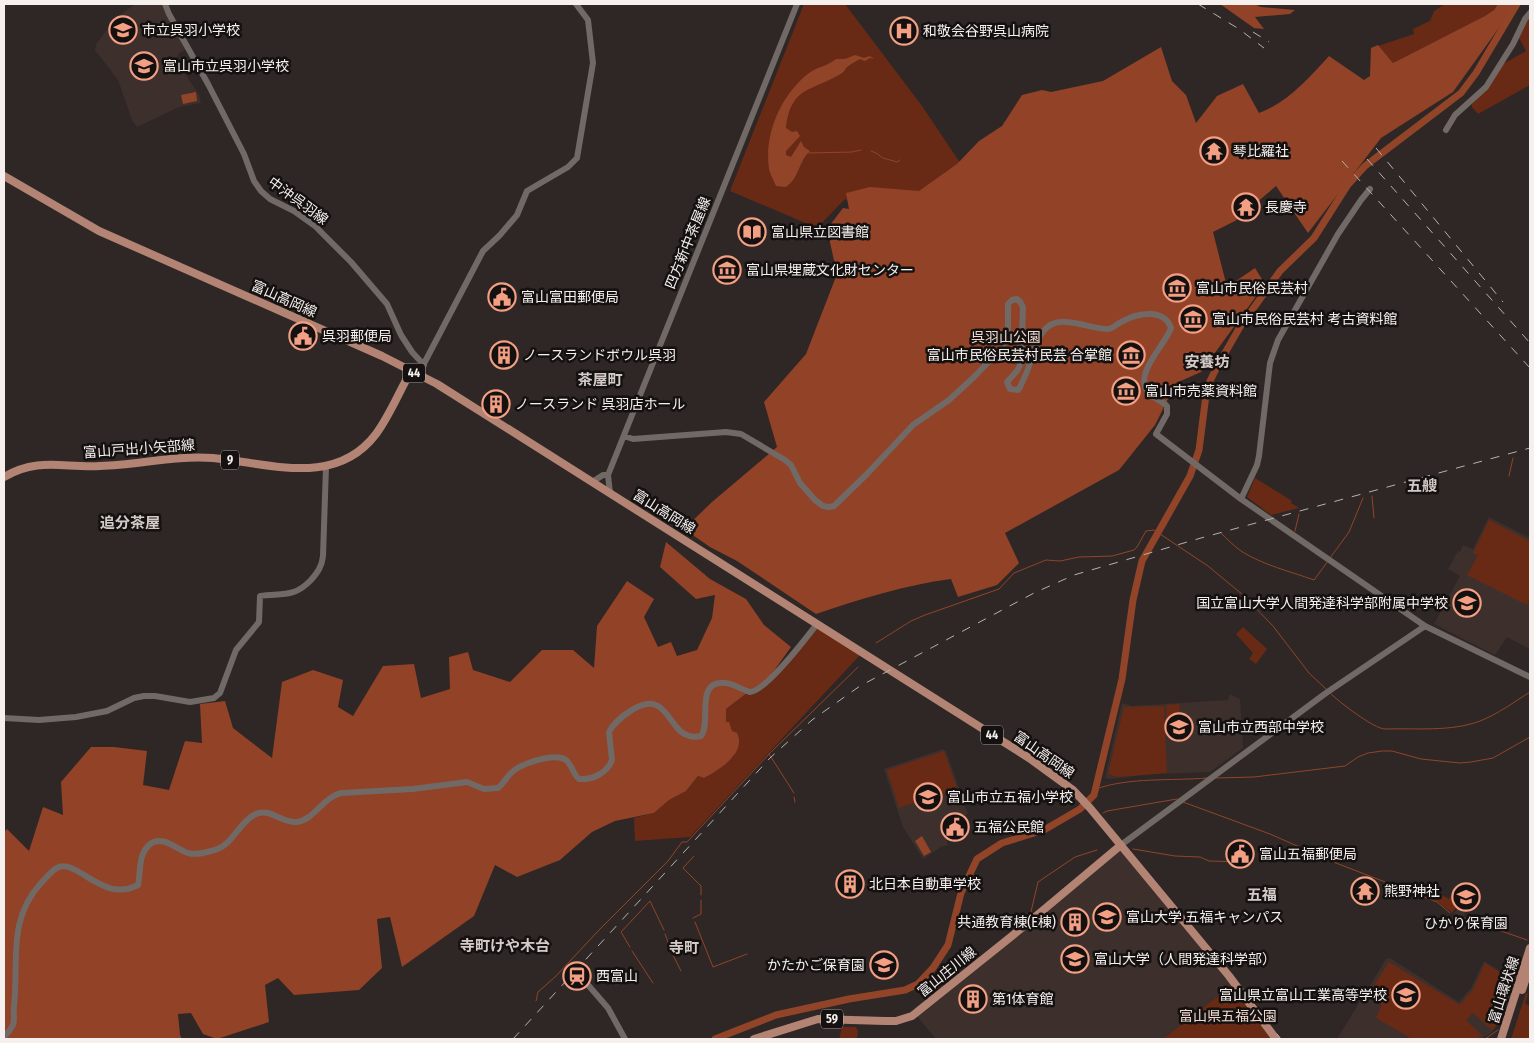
<svg xmlns="http://www.w3.org/2000/svg" width="1534" height="1043" font-family="'Fira Sans Condensed','Noto Sans JP',sans-serif">
  <style>
    .built { fill: #3d302c }
    .green { fill: #682a15 }
    .forest { fill: #914227 }
    .water { fill: #924429 }
    .lines { fill: none; stroke-linecap: round; stroke-linejoin: round }
    .stream { stroke: #924429; stroke-width: 1 }
    .river { stroke: #924429; stroke-width: 7 }
    .secondary { stroke: #716966; stroke-width: 6 }
    .primary { stroke: #b38373; stroke-width: 8 }
    .tram { stroke: #b6b1af; stroke-width: 1 }
    .rail { stroke: #b6b1af; stroke-width: 1; stroke-dasharray: 9 9; stroke-linecap: butt }
    .labels { text-anchor: middle; dominant-baseline: central; stroke-width: 5; stroke-linejoin: round; paint-order: stroke }
    .shield { fill: #141110; stroke: #b2adab; stroke-width: 1 }
    .shield-label { font-size: 12px; font-weight: bold; fill: #f5f0ee }
    .poi-label { font-size: 14px; fill: #f5f0ee; stroke: #141110; text-anchor: start }
    .street-label { font-size: 14px; fill: #f5f0ee; stroke: #141110 }
    .park-label { font-size: 14px; fill: #f1d9d1; stroke: #141110 }
    .neighbourhood-label { font-size: 15px; font-weight: bold; fill: #d4cbc8; stroke: #141110 }
  </style>
  <rect width="100%" height="100%" fill="#2e2725"/>
  <path class="built" d="M135 4H163L187 49 179 53 176 60 199 95 201 103 179 107 137 127 132 120 118 80 95 50 96 44 115 19Z
    M1489 517 1530 538V649L1507 637 1495 655 1434 624 1460 576 1448 569 1458 551 1460 552 1463 545 1473 549Z
    M1230 694 1240 699 1243 748 1210 772 1152 774 1111 779 1105 778 1122 703 1132 706 1228 700Z
    M943 749 946 751 968 814 940 823 948 845 941 847 923 859 903 827 884 769Z
    M1120 850 1232 985 1163 1039H936L917 1016Z
    M1465 888 1476 897 1454 930 1447 925 1460 904 1457 899Z
    M1390 958 1459 1002 1471 988 1484 961 1514 980 1500 1023 1491 1033 1481 1039H1337L1386 959Z"/>
  <path class="green" d="M804 4H845L922 106 963 167 924 195 880 193 844 200 817 228 730 191Z
    M1445 4H1498L1494 10 1486 16 1393 63 1378 46 1414 34 1413 29 1430 21 1434 11Z
    M1530 16V85L1478 114 1472 107V104L1503 64 1526 51 1518 36Z
    M1255 478 1292 501 1291 503 1299 508 1271 515 1247 497Z
    M1489 520 1530 541V598L1527 605 1467 575 1478 555 1473 553Z
    M817 624 862 653 690 837 635 841 634 818 654 813 669 800 686 791 698 776 704 778 716 771 734 756 732 732 726 722V709L747 693 755 692Z
    M1243 627 1267 649 1256 664 1249 659 1253 653 1236 634Z
    M1179 704 1181 724 1167 725 1166 705Z
    M1164 706 1167 773 1118 777 1108 774 1124 707Z
    M944 751 957 788 899 808 887 770Z
    M1457 887 1461 890 1455 898 1459 904 1452 913 1438 902 1427 895 1431 889 1449 899Z
    M1389 962 1460 1005 1473 989 1485 963 1513 980 1499 1022 1492 1030 1473 1013 1466 1020 1482 1036 1477 1039H1412L1376 1018 1382 1005 1367 996Z
    M1232 985 1277 1039H1163Z
    M1526 993 1528 994 1525 1003 1530 1007V1039H1511Z
    M842 1027H856L858 1031 857 1039H839Z"/>
  <path class="forest" d="M1220 4H1254L1261 7 1295 10 1290 14 1255 17 1264 29 1254 28Z
    M1498 4H1516L1453 92 1381 138 1308 233 1276 186 1235 221 1213 232 1227 287 1255 268 1265 284 1201 372 1176 383 1155 425 1119 470 1005 533 1019 563 997 585 958 597 951 579C905 585 860 599 816 614L737 561 710 547 684 529 712 502 777 447 764 402 806 354 837 274 827 229 843 208 849 209 846 193 870 187 919 191 957 164 979 141 1002 126 1022 95 1042 90 1051 92 1103 81 1161 47 1172 81 1186 95 1196 123 1217 96 1243 84 1259 113C1287 103 1309 78 1329 56L1364 80 1370 76 1371 48 1378 45 1393 63 1485 16 1494 10Z
    M666 542 710 579 746 599 764 625 791 647 766 682 747 693 726 709V722H729L732 731 737 733C747 753 719 770 704 778L698 776 686 791 669 800 654 813 615 821 592 832 560 860 517 877 495 865 474 916 402 967 390 917 377 919 382 968 359 990 294 995 278 978 265 985 269 1022 217 1039 203 1034 191 1013 178 1014 180 1035 182 1039H4V832L7 829 29 851 43 807 63 815 61 782 91 747H114L147 751 143 785 169 790 185 741 202 743 200 704 225 701 233 728 272 758 282 682 313 670 343 680 338 707 353 716 383 666 414 664 421 698 450 689 449 657 468 652 473 670 510 682 542 650H573L594 668 597 626 627 581 654 599 644 617 658 647 671 642 677 656 697 650 712 618 715 595 696 599 660 567Z"/>
  <path class="water" d="M855 55 864 58 870 56 874 59 870 58 865 61 860 59C856 61 851 64 847 67 844 70 846 70 842 73 812 92 791 85 786 128L792 132 797 131 800 136 786 151V155L791 157 801 141 804 147 810 151C798 162 800 177 786 187L776 186C774 181 770 174 769 169 764 133 781 95 809 73 817 67 828 66 836 59H845Z
    M196 92 197 101 183 104 181 95Z
    M922 836 931 852 924 856 915 841Z"/>
  <g class="lines">
    <path class="stream" d="M871 151 876 153 883 158 897 162 900 160
      M808 153 852 152 861 150
      M1509 476 1513 458
      M1372 496 1374 518
      M1295 531 1299 514
      M1221 533C1227 539 1234 546 1241 551 1263 565 1289 571 1314 580L1328 561
      M1330 558 1349 532 1363 498
      M876 643 911 621 925 615 999 589 1014 573 1046 560 1060 561 1079 557 1112 556 1134 550 1137 547 1146 531 1154 530 1208 566 1243 595 1273 626 1309 673 1327 690
      M1330 693C1338 701 1374 729 1385 729 1416 728 1451 732 1480 721 1498 714 1514 702 1530 692
      M769 754 794 793
      M1216 778 1254 777 1345 766 1358 757 1368 753 1382 751H1392L1421 759 1460 763 1471 762 1493 758 1530 737
      M1096 789C1129 777 1172 781 1207 778
      M794 797 795 802
      M1183 802 1270 834 1336 863 1437 902 1450 913
      M1103 813 1107 811 1177 799
      M1133 849 1175 856 1200 857 1209 861 1243 862
      M694 856 683 868 701 886V895
      M1030 916 1038 882 1075 857 1097 850
      M693 918 701 914V900
      M1464 918 1527 940
      M695 922 713 967 747 954
      M665 934 673 955 681 971
      M630 947 621 932 650 901 664 930
      M632 951 653 983
      M536 1001 538 992 555 977 600 929 668 861 682 842H687L769 754 858 667
      M1485 1039 1498 1030"/>
    <path class="river" d="M715 1039 776 1015 849 999 905 990 918 984 933 968 948 945 961 893 977 859 1002 843 1044 830 1080 809 1094 795 1122 679 1133 600 1142 561 1190 476 1199 450 1207 387 1218 365 1240 327 1280 271 1314 238 1347 186 1365 166 1461 93 1476 73 1517 4"/>
    <path class="secondary" d="M165 4 169 14 208 84 244 154 254 181 261 191 270 199 294 211 315 226 351 262 387 304 401 335 412 352 424 365
      M1446 130 1455 115 1486 87 1513 44 1525 19 1530 13
      M418 375 483 251 500 235 517 215 527 191 568 167 577 158 593 63 588 20 576 4
      M624 436 633 439 726 432 741 434 785 460 791 465 800 483 815 500 823 506 829 507 834 506 867 474 913 425 949 400 974 377 1002 348 1008 331V304L1012 300 1017 299C1021 302 1022 304 1023 308L1021 363 1017 371 1007 382 1010 389 1018 390 1020 387C1023 380 1027 373 1029 366 1036 346 1040 319 1067 322 1082 323 1095 329 1109 329 1115 327 1118 323 1123 321 1138 313 1164 308 1171 328 1166 344 1133 374 1148 392 1153 398 1161 400 1167 406V414L1156 434 1241 499 1425 626 1530 677
      M592 482 603 475H608
      M610 493 608 475 797 4
      M1241 499 1257 465 1259 456 1270 363 1278 340 1338 234 1361 200 1370 189
      M4 718 39 720 76 717 107 711 134 698 144 696H155L190 702 214 698 220 693 236 650 259 622 260 596C282 593 294 598 311 580 318 572 322 566 323 556L326 467
      M1121 845 1326 693 1425 626
      M589 986 608 1008 625 1039
      M4 1037C7 1034 11 1029 13 1025 15 1020 13 1012 14 1006 19 962 7 920 41 883 46 878 51 871 57 868 77 857 102 904 138 885 141 871 138 855 149 845 162 834 176 849 188 853 195 855 204 853 211 851 233 847 237 824 254 815 269 806 282 824 297 822 314 820 323 797 341 793L413 789 467 782 484 789 498 788C503 784 506 778 511 773 520 764 554 752 566 760 572 765 573 774 579 779 593 780 607 773 612 760L609 732C615 720 643 697 658 706 674 716 676 741 701 736 712 722 694 680 725 683 733 683 742 690 750 692 766 691 806 638 817 624"/>
    <path class="primary" d="M4 176 99 231 382 356 437 384 1029 758 1073 790 1090 808 1229 976 1276 1039
      M4 477C38 457 63 468 100 466 138 465 175 455 213 458 269 463 335 488 376 434 390 415 399 392 411 371
      M1522 990 1530 966
      M754 1039 818 1019 885 1021H896L912 1016 1023 927 1121 845
      M1501 1039 1530 948"/>
    <path class="tram" d="M1277 1034 1281 1039"/>
    <path class="rail" d="M1198 4 1239 29 1264 48
      M1253 32 1269 42
      M1376 148 1503 302
      M1367 159 1530 343
      M1342 161 1530 368
      M1187 296V280
      M513 1039 770 758 812 720 860 686 1034 593 1074 575 1201 538 1530 448"/>
  </g>
  <defs>
    <g id="school-ring" transform="scale(1.4375)"><circle r="9.5" fill="#141110" stroke="#f39f83" stroke-width="1.5"/><path d="M0-5L7-2L0 1L-7-2ZM-4 1L0 2.5L4 1V4Q0 6-4 4Z" fill="#f39f83"/></g>
    <g id="hospital-ring" transform="scale(1.4375)"><circle r="9.5" fill="#141110" stroke="#f39f83" stroke-width="1.5"/><path d="M-5-5h3v3.5h4V-5h3V5h-3V1.5h-4V5h-3Z" fill="#f39f83"/></g>
    <g id="temple-ring" transform="scale(1.4375)"><circle r="9.5" fill="#141110" stroke="#f39f83" stroke-width="1.5"/><path d="M0-6L5-2H3V0L6.5 2.5H4V6H1.5V3h-3V6H-4V2.5H-6.5L-3 0V-2H-5Z" fill="#f39f83"/></g>
    <g id="library-ring" transform="scale(1.4375)"><circle r="9.5" fill="#141110" stroke="#f39f83" stroke-width="1.5"/><path d="M-6-4Q-3-5.5-.7-3.5V5Q-3 3-6 4ZM6-4Q3-5.5 .7-3.5V5Q3 3 6 4Z" fill="#f39f83"/></g>
    <g id="museum-ring" transform="scale(1.4375)"><circle r="9.5" fill="#141110" stroke="#f39f83" stroke-width="1.5"/><path d="M0-6L6-3V-2H-6V-3ZM-5-1h2V3h-2ZM-1-1h2V3h-2ZM3-1h2V3H3ZM-6 4H6V6H-6Z" fill="#f39f83"/></g>
    <g id="civic-ring" transform="scale(1.4375)"><circle r="9.5" fill="#141110" stroke="#f39f83" stroke-width="1.5"/><path d="M-.6-6.5H3V-4.5H.6V-3L4-1V1h2V6H-6V1h2V-1L-.6-3ZM-1.2 2.5V6h2.4V2.5Z" fill="#f39f83"/></g>
    <g id="building-ring" transform="scale(1.4375)"><circle r="9.5" fill="#141110" stroke="#f39f83" stroke-width="1.5"/><path d="M-4-6H4V6H1V3H-1V6H-4ZM-2.5-4.3h1.7v1.8h-1.7ZM.8-4.3h1.7v1.8H.8ZM-2.5-1h1.7V.8h-1.7ZM.8-1h1.7V.8H.8Z" fill="#f39f83"/></g>
    <g id="university-ring" transform="scale(1.4375)"><circle r="9.5" fill="#141110" stroke="#f39f83" stroke-width="1.5"/><path d="M0-5L7-2L0 1L-7-2ZM-4 1L0 2.5L4 1V4Q0 6-4 4Z" fill="#f39f83"/></g>
    <g id="station-ring" transform="scale(1.4375)"><circle r="9.5" fill="#141110" stroke="#f39f83" stroke-width="1.5"/><path d="M-3-6H3Q5-6 5-4V2Q5 4 3 4L4.5 6H3L1.5 4h-3L-3 6H-4.5L-3 4Q-5 4-5 2V-4Q-5-6-3-6ZM-3.5-4v3h7v-3ZM-3.5 1v1.5H-2V1ZM2 1v1.5H3.5V1Z" fill="#f39f83"/></g>
  </defs>
  <g fill-rule="evenodd">
    <use href="#school-ring" x="123" y="30"/>
    <use href="#hospital-ring" x="904" y="31"/>
    <use href="#school-ring" x="144" y="66"/>
    <use href="#temple-ring" x="1214" y="151"/>
    <use href="#temple-ring" x="1246" y="207"/>
    <use href="#library-ring" x="752" y="232"/>
    <use href="#museum-ring" x="727" y="270"/>
    <use href="#museum-ring" x="1177" y="288"/>
    <use href="#civic-ring" x="502" y="297"/>
    <use href="#museum-ring" x="1193" y="319"/>
    <use href="#civic-ring" x="303" y="336"/>
    <use href="#building-ring" x="504" y="355"/>
    <use href="#museum-ring" x="1131" y="355"/>
    <use href="#museum-ring" x="1126" y="391"/>
    <use href="#building-ring" x="496" y="404"/>
    <use href="#school-ring" x="1467" y="603"/>
    <use href="#school-ring" x="1179" y="727"/>
    <use href="#school-ring" x="928" y="797"/>
    <use href="#civic-ring" x="955" y="827"/>
    <use href="#civic-ring" x="1240" y="854"/>
    <use href="#building-ring" x="850" y="884"/>
    <use href="#temple-ring" x="1365" y="891"/>
    <use href="#school-ring" x="1466" y="897"/>
    <use href="#university-ring" x="1107" y="917"/>
    <use href="#building-ring" x="1075" y="922"/>
    <use href="#university-ring" x="1075" y="959"/>
    <use href="#school-ring" x="884" y="965"/>
    <use href="#station-ring" x="577" y="976"/>
    <use href="#school-ring" x="1406" y="995"/>
    <use href="#building-ring" x="973" y="999"/>
  </g>
  <g class="labels">
    <g class="shield">
      <rect x="403" y="363.5" width="22" height="19" rx="4"/>
      <rect x="221" y="450.5" width="18" height="19" rx="4"/>
      <rect x="981" y="725.5" width="22" height="19" rx="4"/>
      <rect x="821" y="1009.5" width="22" height="19" rx="4"/>
    </g>
    <g class="shield-label">
      <text x="414" y="373">44</text>
      <text x="230" y="460">9</text>
      <text x="992" y="735">44</text>
      <text x="832" y="1019">59</text>
    </g>
    <g class="poi-label">
      <text x="142" y="30">市立呉羽小学校</text>
      <text x="923" y="31">和敬会谷野呉山病院</text>
      <text x="163" y="66">富山市立呉羽小学校</text>
      <text x="1233" y="151">琴比羅社</text>
      <text x="1265" y="207">長慶寺</text>
      <text x="771" y="232">富山県立図書館</text>
      <text x="746" y="270">富山県埋蔵文化財センター</text>
      <text x="1196" y="288">富山市民俗民芸村</text>
      <text x="521" y="297">富山富田郵便局</text>
      <text x="1212" y="319">富山市民俗民芸村 考古資料館</text>
      <text x="322" y="336">呉羽郵便局</text>
      <text x="523" y="355">ノースランドボウル呉羽</text>
      <text x="1112" y="355" text-anchor="end">富山市民俗民芸村民芸 合掌館</text>
      <text x="1145" y="391">富山市売薬資料館</text>
      <text x="515" y="404">ノースランド 呉羽店ホール</text>
      <text x="1448" y="603" text-anchor="end">国立富山大学人間発達科学部附属中学校</text>
      <text x="1198" y="727">富山市立西部中学校</text>
      <text x="947" y="797">富山市立五福小学校</text>
      <text x="974" y="827">五福公民館</text>
      <text x="1259" y="854">富山五福郵便局</text>
      <text x="869" y="884">北日本自動車学校</text>
      <text x="1384" y="891">熊野神社</text>
      <text x="1126" y="917">富山大学 五福キャンパス</text>
      <text x="1056" y="922" text-anchor="end">共通教育棟(E棟)</text>
      <text x="1466" y="923" text-anchor="middle">ひかり保育園</text>
      <text x="1094" y="959">富山大学（人間発達科学部）</text>
      <text x="865" y="965" text-anchor="end">かたかご保育園</text>
      <text x="596" y="976">西富山</text>
      <text x="1387" y="995" text-anchor="end">富山県立富山工業高等学校</text>
      <text x="992" y="999">第1体育館</text>
    </g>
    <g class="street-label">
      <text transform="translate(298 201) rotate(36)">中沖呉羽線</text>
      <text transform="translate(688 243) rotate(-68)">四方新中茶屋線</text>
      <text transform="translate(284 299) rotate(24)">富山高岡線</text>
      <text transform="translate(139 449) rotate(-4)">富山戸出小矢部線</text>
      <text transform="translate(664 512) rotate(32)">富山高岡線</text>
      <text transform="translate(1044 755) rotate(35)">富山高岡線</text>
      <text transform="translate(947 972) rotate(-39)">富山庄川線</text>
      <text transform="translate(1504 990) rotate(-72)">富山環状線</text>
    </g>
    <g class="park-label">
      <text x="1006" y="337">呉羽山公園</text>
      <text x="1228" y="1016">富山県五福公園</text>
    </g>
    <g class="neighbourhood-label">
      <text x="1207" y="362">安養坊</text>
      <text x="600" y="380">茶屋町</text>
      <text x="1422" y="486">五艘</text>
      <text x="130" y="523">追分茶屋</text>
      <text x="1262" y="895">五福</text>
      <text x="505" y="946">寺町けや木台</text>
      <text x="684" y="948">寺町</text>
    </g>
  </g>
  <rect width="1534" height="1043" fill="none" stroke="#f5f0ee" stroke-width="10"/>
</svg>
